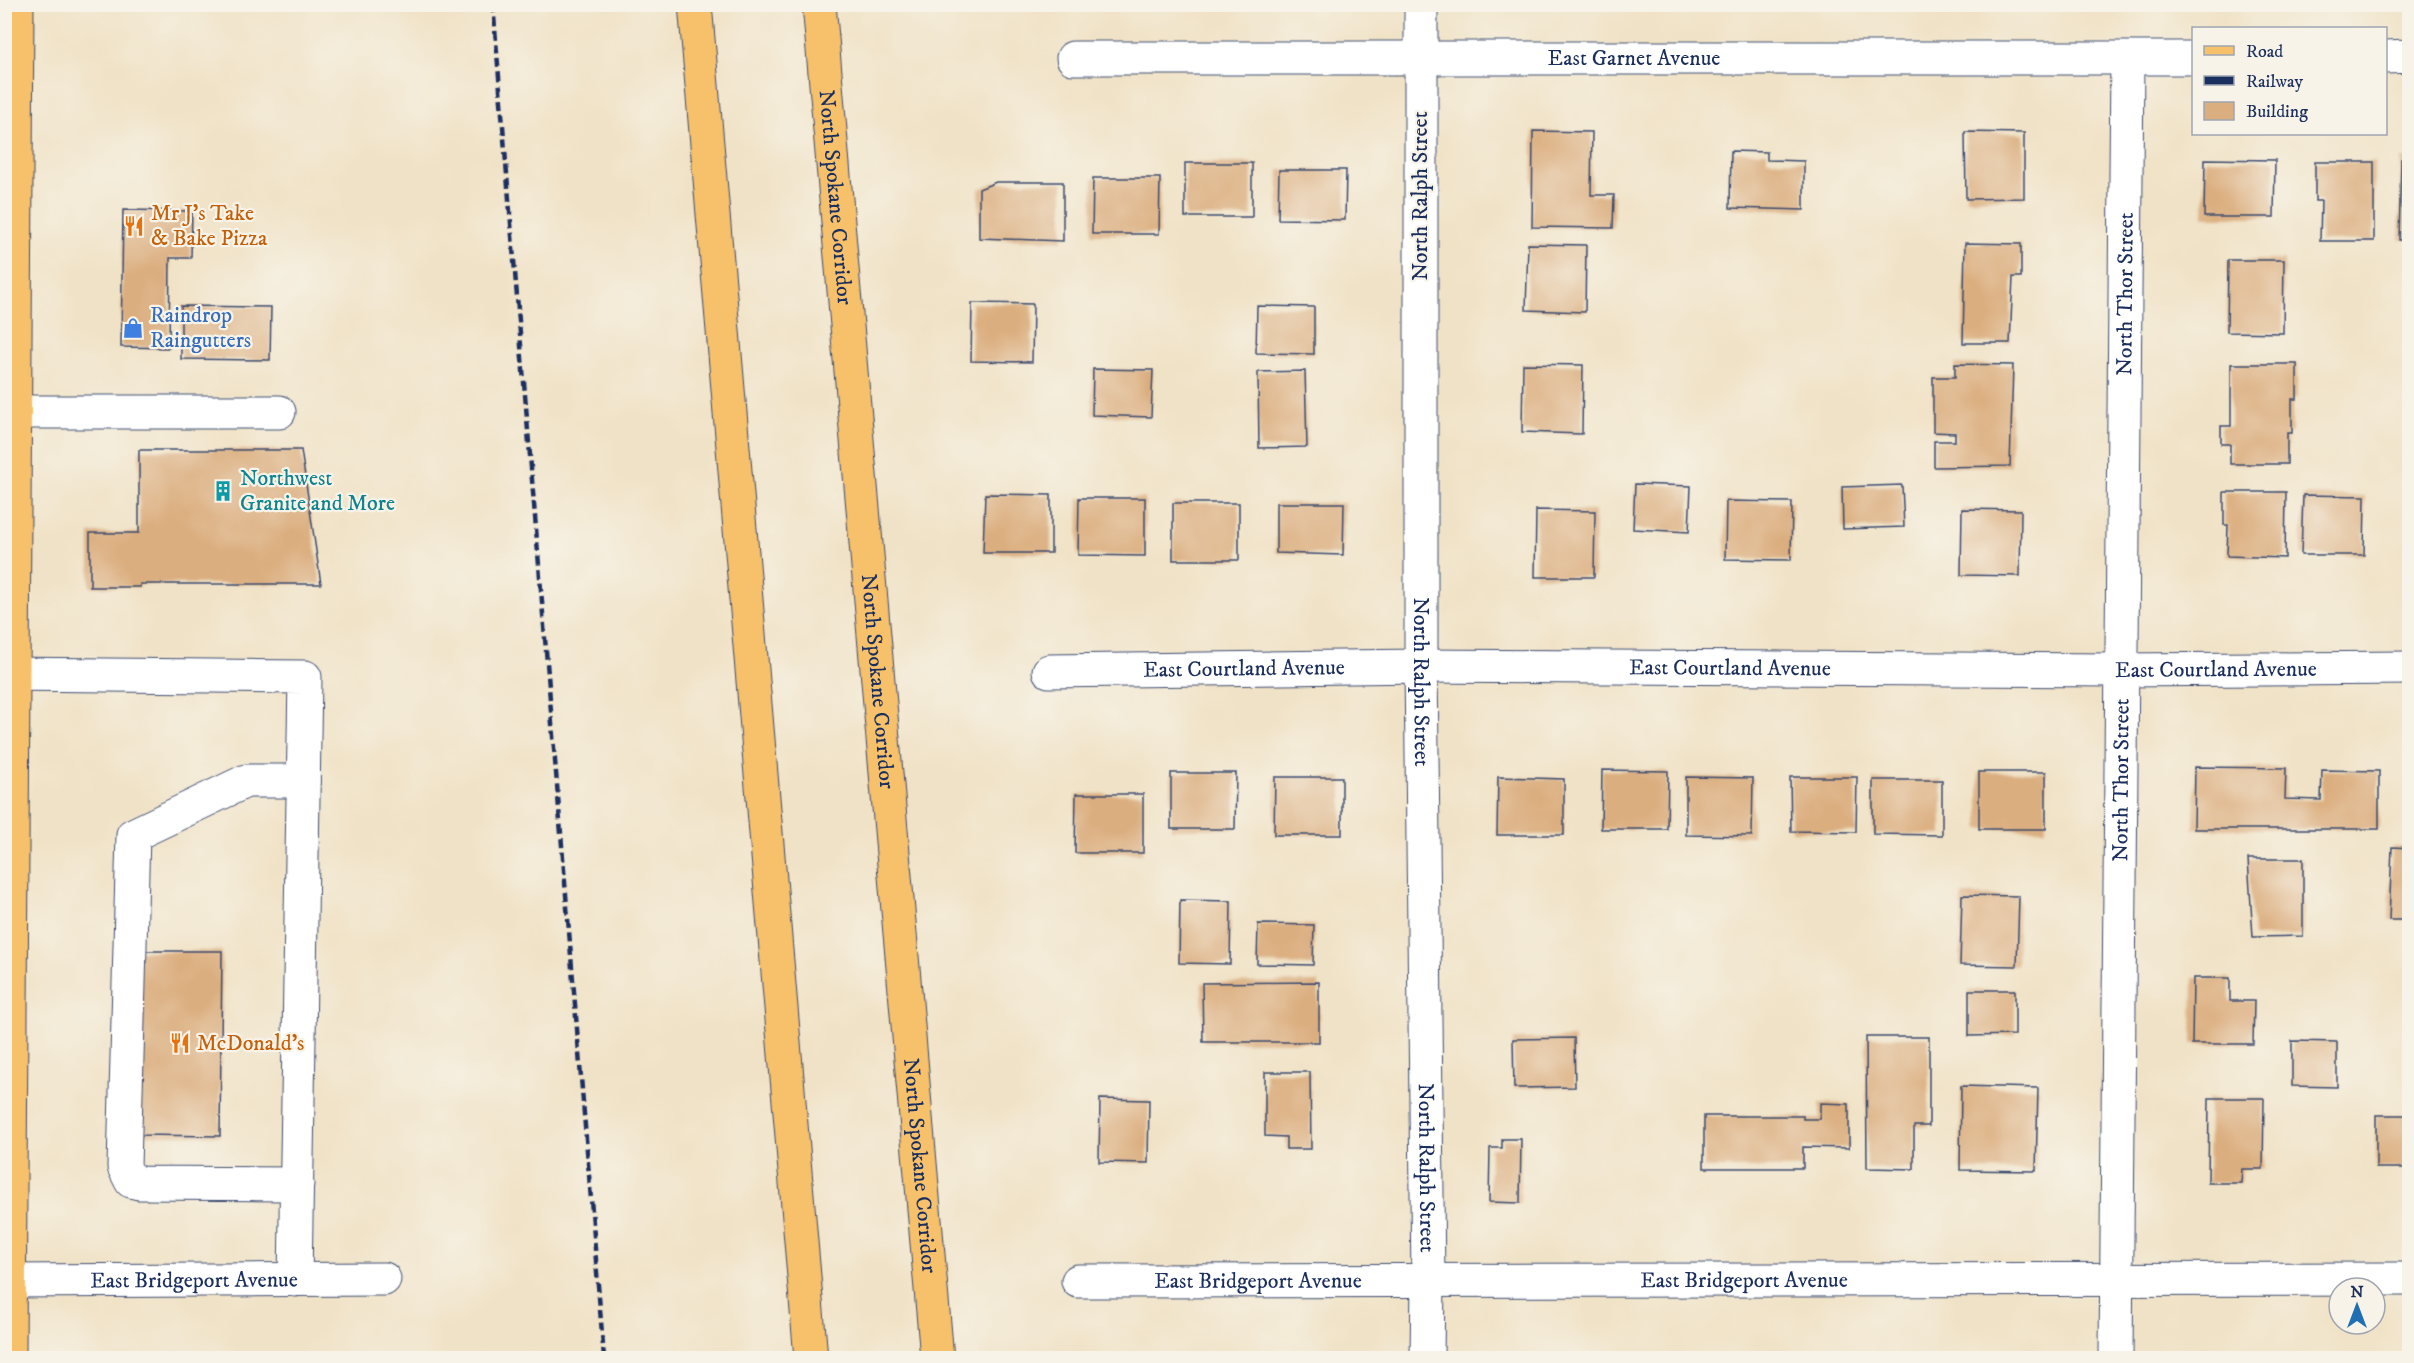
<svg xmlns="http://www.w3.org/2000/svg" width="2414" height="1363" font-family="'IM FELL DW Pica',serif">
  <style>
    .building { fill: #dbae7f }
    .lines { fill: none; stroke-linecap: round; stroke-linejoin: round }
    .minor-casing { stroke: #3b4a6e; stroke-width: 35 }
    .major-casing { stroke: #3b4a6e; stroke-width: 35 }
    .highway-casing { stroke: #3b4a6e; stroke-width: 35 }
    .minor { stroke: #fff; stroke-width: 33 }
    .major { stroke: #f7c06b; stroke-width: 33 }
    .highway { stroke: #f7c06b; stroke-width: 33 }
    .rail { stroke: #1b2f5e; stroke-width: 4.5; stroke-dasharray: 9 4.5; stroke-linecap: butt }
    .labels { text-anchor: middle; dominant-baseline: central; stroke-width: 4.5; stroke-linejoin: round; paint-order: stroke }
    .street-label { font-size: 22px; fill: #1b2f5e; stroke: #f7f3e8 }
    .food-label { font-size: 22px; fill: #c56008; stroke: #f7f3e8; text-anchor: start }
    .shop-label { font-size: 22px; fill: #366cbe; stroke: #f7f3e8; text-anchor: start }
    .culture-label { font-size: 22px; fill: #0d838f; stroke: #f7f3e8; text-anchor: start }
  </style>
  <rect width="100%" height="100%" fill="#f7f3e8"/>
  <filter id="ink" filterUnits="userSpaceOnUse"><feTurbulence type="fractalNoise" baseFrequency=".0167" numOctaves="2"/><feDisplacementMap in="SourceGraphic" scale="12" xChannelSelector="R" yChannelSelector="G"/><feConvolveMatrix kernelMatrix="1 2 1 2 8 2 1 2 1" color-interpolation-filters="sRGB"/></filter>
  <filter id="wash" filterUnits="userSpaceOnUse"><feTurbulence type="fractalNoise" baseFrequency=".008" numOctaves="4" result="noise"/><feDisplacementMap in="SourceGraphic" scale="24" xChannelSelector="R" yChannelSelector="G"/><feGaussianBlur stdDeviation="1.35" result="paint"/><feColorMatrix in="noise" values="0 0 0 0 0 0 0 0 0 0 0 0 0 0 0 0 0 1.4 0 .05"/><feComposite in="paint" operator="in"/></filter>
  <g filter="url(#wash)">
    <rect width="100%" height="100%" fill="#f0e2c6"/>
    <g id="blocks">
      <path class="building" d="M1533 131 1592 132 1591 195H1614L1613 228 1532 227Z
        M1965 132 2024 133V198L1966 199Z
        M1731 151 1767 152V160L1804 161V210L1730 208Z
        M2205 159 2275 160 2274 217H2204Z
        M2401 159H2410V240H2399Z
        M2315 162H2374V241H2320L2321 201H2315Z
        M1185 163H1252V217H1185Z
        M1279 170H1346L1345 220 1278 219Z
        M1093 178H1160L1159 234H1092Z
        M996 182H1063V241L979 238V189Z
        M123 210 192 211 191 258H170L169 348 121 347Z
        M1965 243 2021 244V277H2013L2010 343H1963Z
        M1528 244 1586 245 1585 312 1526 310Z
        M2228 260H2284L2283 333 2227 332Z
        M972 303 1033 304 1032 362 971 361Z
        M181 306 271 307 270 360 181 359Z
        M1257 306 1314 307V354L1256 353Z
        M1523 364 1583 365 1582 434 1522 432Z
        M1955 364 2013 365 2010 466 1934 467V441H1955V433L1933 432V377H1955Z
        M2231 364H2297V399H2292V433H2287V464H2230V444H2221V426H2231Z
        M1093 369 1153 370 1151 417 1092 415Z
        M1305 371 1307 447 1259 448 1258 372Z
        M139 450H301L321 584H140V587H90V533H139Z
        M1635 484 1691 486 1689 532 1633 529Z
        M1902 485 1904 527 1843 529 1842 487Z
        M2224 492H2286L2285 558 2227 556 2228 525H2224Z
        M985 494 1051 495V553H983Z
        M2303 495 2365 496 2364 555H2301Z
        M1079 498H1145V556L1078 555Z
        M1726 501 1792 502 1791 560 1725 559Z
        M1173 503H1239V560H1173Z
        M1276 503H1344L1343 555 1276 553Z
        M1962 509 2021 510 2020 576 1961 575Z
        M1536 510 1595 511 1594 577H1535Z
        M2195 767 2286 768 2285 799 2321 800 2322 770 2379 771V829H2194Z
        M1602 770 1668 771 1667 829H1601Z
        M1979 772H2046V829H1979Z
        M1171 773H1236L1235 829H1171Z
        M1275 777H1342V835H1274Z
        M1498 777 1564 779V835H1497Z
        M1686 777 1753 778 1752 836 1686 835Z
        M1790 777H1857L1856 832 1791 831Z
        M1873 780H1942V835L1873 834Z
        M1076 794H1143V853H1075Z
        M2392 847 2410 848V920H2389Z
        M2248 859H2303V936L2253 937Z
        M1962 895 2019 896 2017 966 1960 965Z
        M1180 900 1231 901 1230 964 1179 963Z
        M1258 924 1314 925 1313 965 1257 964Z
        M139 951H222L220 1136 137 1135Z
        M2193 978H2230V1001H2254L2253 1044H2192Z
        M1319 982V1042H1203L1202 983Z
        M1969 990H2015V1035L1969 1036Z
        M1866 1037H1929V1126H1914V1169L1867 1168Z
        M1574 1038 1575 1087 1514 1088 1513 1039Z
        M2292 1041 2337 1042V1087L2292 1086Z
        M1265 1072H1310L1311 1149H1286V1137L1265 1136Z
        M1961 1086 2038 1088 2036 1171 1960 1170Z
        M2209 1098H2264L2263 1169H2242L2241 1183H2208Z
        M1100 1099 1149 1100 1148 1163 1099 1162Z
        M1820 1103 1849 1104V1148L1803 1147V1168H1704V1116H1803V1119H1820Z
        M2376 1115H2410V1168H2376Z
        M1502 1139H1521L1520 1203 1489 1202 1490 1148H1502Z"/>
    </g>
  </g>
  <g filter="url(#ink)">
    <use href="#blocks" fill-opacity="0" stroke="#3b4a6e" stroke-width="1.5"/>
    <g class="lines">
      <g class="minor-casing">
        <g id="minor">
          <path id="s1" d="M1421 4V666L1428 1281 1427 1358"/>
          <path d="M2386 57 2410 56"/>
          <path id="s2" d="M1073 58H2194"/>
          <path d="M15 412H279"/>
          <path id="s3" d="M1049 671 1421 666 2120 670 2410 668"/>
          <path d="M4 674 305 677 295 1280"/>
          <path d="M297 1184 139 1183 131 1181 124 1167 133 835 246 781H303"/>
          <path id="s4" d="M4 1281 384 1279"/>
          <path id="s5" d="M1078 1281 2410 1279"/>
          <path id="s6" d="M2116 1358 2127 59"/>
        </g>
      </g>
      <g class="major-casing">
        <path id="major" d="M9 1358 17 4"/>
      </g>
      <g class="highway-casing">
        <g id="highway">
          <path d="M695 4 811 1358"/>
          <path id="s7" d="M819 4 937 1358"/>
        </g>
      </g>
      <use href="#minor" class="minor"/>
      <use href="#major" class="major"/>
      <use href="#highway" class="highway"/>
      <path class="rail" d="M493 4 604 1358"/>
    </g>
  </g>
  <defs>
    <g id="restaurant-bare" transform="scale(1.62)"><path d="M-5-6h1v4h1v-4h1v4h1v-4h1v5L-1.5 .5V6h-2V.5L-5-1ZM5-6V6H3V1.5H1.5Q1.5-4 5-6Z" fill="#e8710a" stroke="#f7f3e8" stroke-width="2.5" paint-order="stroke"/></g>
    <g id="shop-bare" transform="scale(1.62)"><path d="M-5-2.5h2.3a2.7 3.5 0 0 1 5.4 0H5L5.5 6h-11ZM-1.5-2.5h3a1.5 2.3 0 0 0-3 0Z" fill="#3f7fe0" stroke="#f7f3e8" stroke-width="2.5" paint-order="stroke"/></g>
    <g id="building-bare" transform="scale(1.62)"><path d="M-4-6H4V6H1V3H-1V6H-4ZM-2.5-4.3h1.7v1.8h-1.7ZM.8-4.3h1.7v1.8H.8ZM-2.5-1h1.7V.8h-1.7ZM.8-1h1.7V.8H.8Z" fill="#0f9aa8" stroke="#f7f3e8" stroke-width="2.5" paint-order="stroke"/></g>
  </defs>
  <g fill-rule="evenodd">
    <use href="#restaurant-bare" x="134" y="226"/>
    <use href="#shop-bare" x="133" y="328"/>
    <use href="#building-bare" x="223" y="491"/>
    <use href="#restaurant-bare" x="180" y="1043"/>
  </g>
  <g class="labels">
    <g class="street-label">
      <text stroke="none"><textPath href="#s2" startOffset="561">East Garnet Avenue</textPath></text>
      <text transform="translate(1420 196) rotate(-90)">North Ralph Street</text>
      <text stroke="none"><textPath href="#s7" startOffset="194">North Spokane Corridor</textPath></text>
      <text stroke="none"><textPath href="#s6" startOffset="1064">North Thor Street</textPath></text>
      <text stroke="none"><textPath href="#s3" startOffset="681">East Courtland Avenue</textPath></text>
      <text stroke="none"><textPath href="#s3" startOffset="195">East Courtland Avenue</textPath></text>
      <text stroke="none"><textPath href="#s3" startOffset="1167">East Courtland Avenue</textPath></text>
      <text stroke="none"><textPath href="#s7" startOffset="680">North Spokane Corridor</textPath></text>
      <text stroke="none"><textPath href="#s1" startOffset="678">North Ralph Street</textPath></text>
      <text stroke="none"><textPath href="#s6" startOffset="578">North Thor Street</textPath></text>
      <text stroke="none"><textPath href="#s7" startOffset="1166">North Spokane Corridor</textPath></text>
      <text stroke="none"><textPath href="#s1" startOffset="1164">North Ralph Street</textPath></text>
      <text stroke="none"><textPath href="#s4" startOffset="190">East Bridgeport Avenue</textPath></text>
      <text stroke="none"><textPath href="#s5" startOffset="666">East Bridgeport Avenue</textPath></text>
      <text stroke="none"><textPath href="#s5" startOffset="180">East Bridgeport Avenue</textPath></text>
    </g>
    <g class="food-label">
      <text x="151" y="213">Mr J's Take<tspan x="151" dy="25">&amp; Bake Pizza</tspan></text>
      <text x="197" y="1043">McDonald's</text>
    </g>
    <g class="shop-label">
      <text x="150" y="315">Raindrop<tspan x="150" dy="25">Raingutters</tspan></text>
    </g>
    <g class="culture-label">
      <text x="240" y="478">Northwest<tspan x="240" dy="25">Granite and More</tspan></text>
    </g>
  </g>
  <rect width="2414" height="1363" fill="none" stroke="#f7f3e8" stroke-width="24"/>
  <rect x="2192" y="27" width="195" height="108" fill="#f7f3e8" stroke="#9fa5b1" stroke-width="1.5"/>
  <rect x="2204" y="46" width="30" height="9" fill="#f7c06b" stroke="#9fa5b1" stroke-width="1.5"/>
  <text x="2246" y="57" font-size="18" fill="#1b2f5e">Road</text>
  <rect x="2204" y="76" width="30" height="9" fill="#1b2f5e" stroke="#9fa5b1" stroke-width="1.5"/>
  <text x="2246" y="87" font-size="18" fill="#1b2f5e">Railway</text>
  <rect x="2204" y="102" width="30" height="18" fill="#dbae7f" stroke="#9fa5b1" stroke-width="1.5"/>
  <text x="2246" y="117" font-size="18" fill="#1b2f5e">Building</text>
  <g transform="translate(2357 1306)"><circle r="28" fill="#f7f3e8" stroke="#9fa5b1" stroke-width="1.5"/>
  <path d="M0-4.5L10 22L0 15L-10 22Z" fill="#1f6fb2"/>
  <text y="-9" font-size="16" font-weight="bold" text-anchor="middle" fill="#1b2f5e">N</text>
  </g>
</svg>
